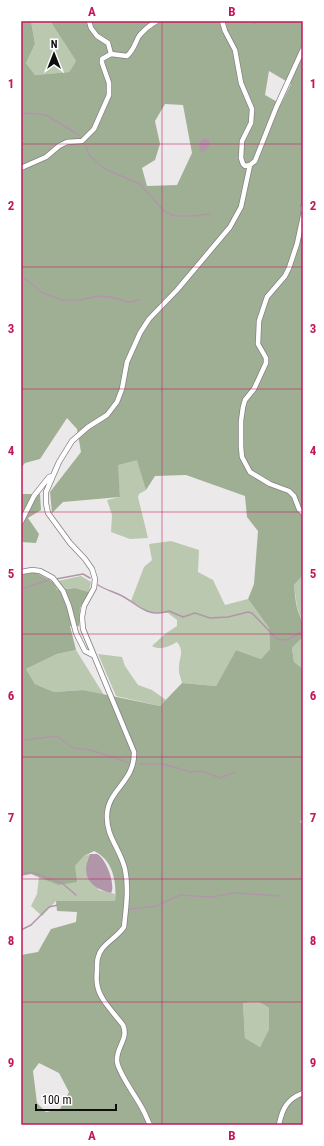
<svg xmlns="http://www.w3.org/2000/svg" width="324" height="1146" font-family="'Roboto Condensed',sans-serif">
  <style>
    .green { fill: #b9c8af }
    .forest { fill: #9faf94; fill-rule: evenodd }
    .water { fill: #b196aa }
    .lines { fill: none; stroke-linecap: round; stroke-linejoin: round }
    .stream { stroke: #b196aa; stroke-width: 1.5 }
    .minor-casing { stroke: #848183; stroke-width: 6 }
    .minor { stroke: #fff; stroke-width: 4.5 }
    .grid { fill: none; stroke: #c2185b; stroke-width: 1; stroke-opacity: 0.55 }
    .neatline { fill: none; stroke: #c2185b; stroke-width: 1.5 }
    .grid-label { font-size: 13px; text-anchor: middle; font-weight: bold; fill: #c2185b }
  </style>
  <rect width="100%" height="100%" fill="#ece9eb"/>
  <path class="green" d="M31 21H50L76 61 69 72 35 75 26 63 35 44Z
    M138 459 146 490 139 494 138 497 148 538 130 539 111 532 112 515 107 500 120 497 117 464Z
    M171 541 199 550 198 572 213 580 225 605 248 599 269 628 270 649 261 659 236 650 216 686 182 683C181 678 178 672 179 667 179 657 185 652 177 642 170 646 160 651 152 646L165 634 177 626V620L168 613 149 612 131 601 144 567 152 560 149 544Z
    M303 575V623L297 607 294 585Z
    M81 576 91 582 89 592 75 588 56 590 53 582Z
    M303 635V669L294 662 292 648 303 637Z
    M76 650 104 695 83 690 54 692 35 684 26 669 57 654Z
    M98 654 122 657 125 666 138 685 152 690 166 700 160 706 116 696Z
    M90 854C82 870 91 876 99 890L115 894V901H56L42 916 31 906 37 894 39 877 58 885 84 856Z
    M259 1002 269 1008V1029L260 1047 245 1038 243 1003Z"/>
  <path class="forest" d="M21 21H31L35 44 26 63 35 75 69 72 76 61 50 21H303V575L294 585C295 592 295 600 297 608 301 619 304 624 303 637L292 648 294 662 303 669V818L300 822 303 824V1125H21V955L38 952 51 929 76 922 77 912 57 911 56 901H115C117 882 113 860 94 851L84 856 75 866 77 882 58 885 31 874 21 876V575L35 572 53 582 57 590 75 588 89 592 80 608 79 626H70L76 650 57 654 26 669 35 684 54 692 83 690 160 706 182 683 216 686 236 650 261 659 270 649 269 628 248 599 254 584 258 531 247 517 245 496 186 475 155 476 146 490 137 460 118 465 120 497 63 502 52 513 50 492 81 452 77 429 67 418 40 459 25 463 21 468ZM269 71 291 84 281 104 265 95ZM165 104 183 105 192 153 177 185 147 186 142 168 155 160 160 144 155 121ZM259 1002 269 1008V1029L260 1047 245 1038 243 1003ZM39 1063 59 1073 69 1092 60 1109 46 1112 37 1103 33 1071Z
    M21 494H40L41 510 28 518 39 534 36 543 21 542Z"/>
  <path class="water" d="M205 138 209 140 210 144 207 149 202 152 199 150 200 141Z
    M90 854C93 854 95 854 97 854 106 858 116 885 111 893 90 888 80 876 90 854Z"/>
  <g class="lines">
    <path class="stream" d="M246 21 257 24
      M21 114 26 113 46 115 79 135
      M86 147 89 155 105 169 140 184 164 211 175 216H193L210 214
      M21 276 43 293 62 300H80L99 296 111 297 129 302 139 300
      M56 579 83 574 90 578
      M98 585C104 589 111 591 118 594 137 602 145 619 169 611L183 617 195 613 210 618 228 617 248 612 252 613 277 639 287 640 303 631
      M21 589 49 580
      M21 738 25 740 57 736 73 748 91 750 130 763
      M140 764H163L191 772 202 771 220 778 235 772
      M21 874 32 872 62 883 76 895
      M130 909 156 906 180 895 211 897 234 893 280 896
      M21 930 31 925 49 907 58 905"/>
    <g class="minor-casing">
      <path id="minor" d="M89 21 91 28 97 36 108 43 111 54
        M222 21 225 31 235 50 241 83 252 109 251 123 242 141 241 158 243 164 245 166 250 165
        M21 168 46 157 59 146 67 142 82 141 94 129 109 95V83L102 63V59L111 54 127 56C134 50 135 43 139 36 144 30 150 25 157 21
        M303 207V211
        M303 216 297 244 289 268 285 276 267 297 259 321 258 344 266 358V363L254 389 245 400 243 407 241 421V447L242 457 250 472 270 484 289 491 294 496 299 509 303 513
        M21 522 34 496 49 477 52 476
        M21 572 32 570 40 571 53 578 63 591 69 606 76 633 85 651 93 655
        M150 1125C147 1119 145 1113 142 1108 136 1096 118 1073 117 1061 116 1047 129 1039 123 1025 114 1013 98 998 97 983 96 978 97 974 97 970 97 962 97 955 102 949 108 941 118 936 124 927 126 908 129 888 125 869 120 848 106 837 107 815 108 789 135 782 134 752L83 629 82 617 84 606 94 588 95 579 92 569 85 559 70 543 48 513 46 503V492L59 462 72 441 88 427 107 415 117 402 122 389 127 362 140 333 149 319 177 290 230 227 241 207 250 165 255 161 276 108 303 49
        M279 1125C282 1109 287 1099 303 1093"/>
    </g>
    <use href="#minor" class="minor"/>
  </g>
  <path class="grid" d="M162 21V1125M21 144H303M21 267H303M21 389H303M21 512H303M21 634H303M21 757H303M21 879H303M21 1002H303"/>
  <rect width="324" height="1146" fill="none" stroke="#ffffff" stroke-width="44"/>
  <g transform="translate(54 54)" stroke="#ffffff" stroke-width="3" paint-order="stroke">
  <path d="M0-3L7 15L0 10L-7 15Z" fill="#0f0e0f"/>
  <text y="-6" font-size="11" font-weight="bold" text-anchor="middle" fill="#0f0e0f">N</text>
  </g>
  <path d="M36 1104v6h80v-6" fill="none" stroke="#0f0e0f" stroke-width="2"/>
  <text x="42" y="1104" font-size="12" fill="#0f0e0f" stroke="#ffffff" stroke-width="3" paint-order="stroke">100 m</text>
  <rect x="22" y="22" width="280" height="1102" class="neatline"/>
  <g class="grid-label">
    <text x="92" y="16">A</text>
    <text x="232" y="16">B</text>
    <text x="11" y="88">1</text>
    <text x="313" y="88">1</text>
    <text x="11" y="210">2</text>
    <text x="313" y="210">2</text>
    <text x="11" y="333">3</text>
    <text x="313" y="333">3</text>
    <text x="11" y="455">4</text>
    <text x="313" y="455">4</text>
    <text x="11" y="578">5</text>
    <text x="313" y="578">5</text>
    <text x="11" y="700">6</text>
    <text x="313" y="700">6</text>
    <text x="11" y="822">7</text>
    <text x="313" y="822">7</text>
    <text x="11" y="945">8</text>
    <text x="313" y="945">8</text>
    <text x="11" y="1067">9</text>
    <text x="313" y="1067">9</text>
    <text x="92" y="1140">A</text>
    <text x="232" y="1140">B</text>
  </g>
</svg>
